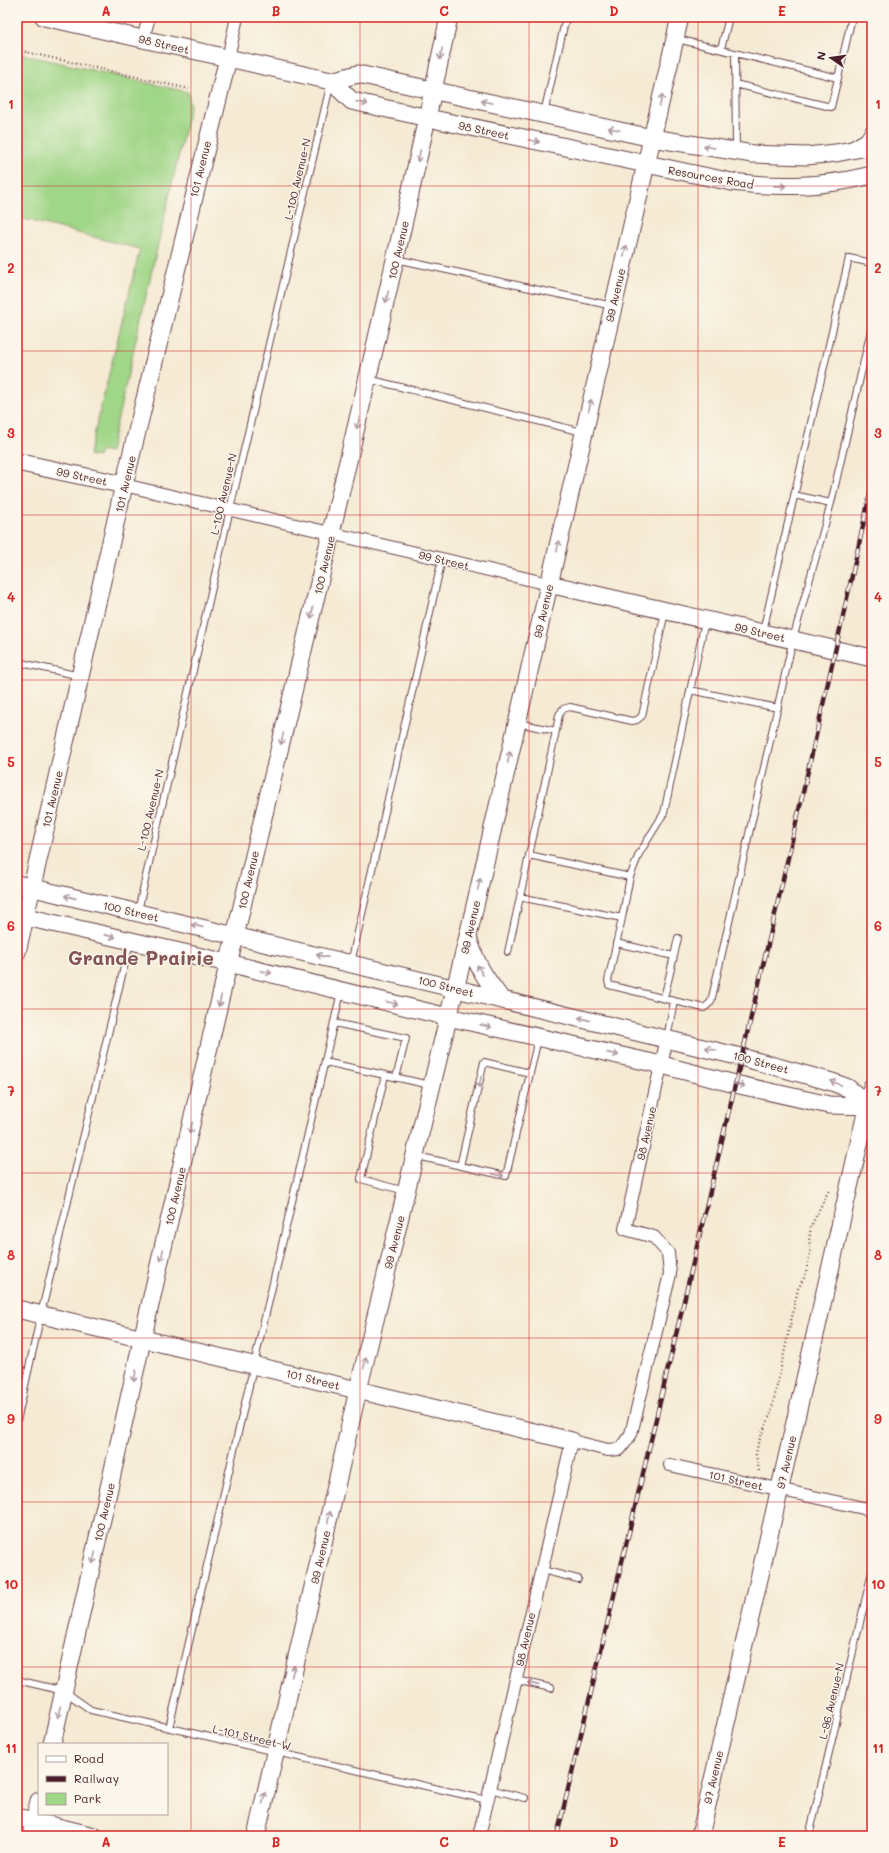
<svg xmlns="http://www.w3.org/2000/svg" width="889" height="1853" font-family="Mali,sans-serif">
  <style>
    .green { fill: #a0d687; stroke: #757a59 }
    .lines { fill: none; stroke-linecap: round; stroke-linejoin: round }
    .lane-casing { stroke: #643d44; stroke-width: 8 }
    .street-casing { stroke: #643d44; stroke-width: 14 }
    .secondary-casing { stroke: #643d44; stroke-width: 19 }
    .path { stroke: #643d44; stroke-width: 2.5; stroke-dasharray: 1 3; stroke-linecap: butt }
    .lane { stroke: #fff; stroke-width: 6 }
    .street { stroke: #fff; stroke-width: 12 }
    .secondary { stroke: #fff; stroke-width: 17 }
    .rail-casing { stroke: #4a1f2b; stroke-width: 4.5 }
    .rail { stroke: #fbf7ec; stroke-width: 3; stroke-dasharray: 9; stroke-linecap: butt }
    .oneway { stroke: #ae9aa0 }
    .grid { fill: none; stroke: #d62828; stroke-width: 1; stroke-opacity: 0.55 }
    .labels { text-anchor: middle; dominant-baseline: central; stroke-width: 3; stroke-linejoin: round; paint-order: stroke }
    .street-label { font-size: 11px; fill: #4a1f2b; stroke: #fbf7ec }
    .town-label { font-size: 19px; font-weight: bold; fill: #835356; stroke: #fbf7ec }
    .neatline { fill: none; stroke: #d62828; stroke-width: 1.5 }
    .grid-label { font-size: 13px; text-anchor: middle; font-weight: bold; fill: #d62828 }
  </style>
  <rect width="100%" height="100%" fill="#fbf7ec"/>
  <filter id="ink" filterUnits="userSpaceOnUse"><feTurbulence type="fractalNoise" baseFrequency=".025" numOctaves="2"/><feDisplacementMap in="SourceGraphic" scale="8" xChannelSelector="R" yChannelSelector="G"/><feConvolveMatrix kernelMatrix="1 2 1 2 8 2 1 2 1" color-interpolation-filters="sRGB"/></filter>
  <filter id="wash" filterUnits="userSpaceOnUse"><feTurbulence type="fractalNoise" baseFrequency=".012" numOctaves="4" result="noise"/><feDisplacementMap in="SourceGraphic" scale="16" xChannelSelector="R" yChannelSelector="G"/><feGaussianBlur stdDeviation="0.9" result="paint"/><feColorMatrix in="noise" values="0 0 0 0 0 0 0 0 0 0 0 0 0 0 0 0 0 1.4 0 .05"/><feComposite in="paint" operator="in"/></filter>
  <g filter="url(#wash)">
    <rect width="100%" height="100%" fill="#f5ead3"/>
    <path class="green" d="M17 53 188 92 190 106 110 452 101 450 98 457 89 455 140 249 17 217Z"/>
  </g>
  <g filter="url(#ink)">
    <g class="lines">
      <g class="lane-casing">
        <path id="lane" d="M677 39 838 78 852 17
          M721 49 729 17
          M735 53 736 149
          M735 84 831 107 838 78
          M544 113 566 17
          M852 144 864 137 872 125
          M396 259 613 306
          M368 379 582 432
          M794 495 831 503
          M763 631 849 258 872 263
          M17 662 80 676
          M690 690 778 708
          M518 723 556 731 520 897
          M556 731 559 715 563 709 570 707 632 721 637 720 642 716 665 612
          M529 855 630 877
          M138 911 230 509 331 82
          M622 918 608 981 609 985 674 1001 667 1038
          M616 943 674 956 678 938
          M508 952 520 897 622 918 630 877 639 854 664 813 705 621
          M351 963 442 559
          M664 998 674 956
          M674 1001 704 1008 711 1002 793 639 831 503 872 326
          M334 1023 406 1038 396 1078
          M325 1062 385 1075 361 1179 405 1191
          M385 1075 430 1085
          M417 1156 506 1176 538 1039
          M460 1166 484 1062 530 1073
          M17 1421 41 1314 130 942
          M542 1570 578 1579
          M17 1680 64 1691 91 1710 487 1800
          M516 1680 551 1688
          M169 1728 341 992
          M490 1789 525 1798
          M809 1836 872 1572"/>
      </g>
      <g class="street-casing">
        <path id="street" d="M143 39 149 17
          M228 58 237 17
          M124 485 549 584
          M670 1465 872 1510
          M479 1836 572 1441 608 1450 620 1449 631 1434 670 1274 668 1253 654 1237 625 1229 667 1038"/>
      </g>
      <g class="secondary-casing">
        <path id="secondary" d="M44 17 331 81 358 74 652 138 753 154 806 156 836 153 872 146
          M331 81 352 101 428 118 732 182C781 188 824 187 872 175
          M17 462 124 485
          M549 584 872 658
          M17 884 741 1057 832 1082 848 1088 868 1105
          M17 915 228 963 448 1017 662 1065 735 1084 829 1105 872 1106
          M468 937C476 965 485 978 502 1000
          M17 952 124 485 228 58
          M17 1309 572 1441
          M52 1744C112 1475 171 1205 235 936 307 630 383 325 449 17
          M17 1817 94 1836
          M31 1836 39 1801
          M256 1836 358 1390 468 936 680 17
          M700 1836 872 1087"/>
      </g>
      <path class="path" d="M17 50 189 89
        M759 1471 756 1455 758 1443 771 1413 798 1289 805 1276 811 1249 809 1241 811 1226 829 1190"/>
      <use href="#lane" class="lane"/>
      <use href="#street" class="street"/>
      <use href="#secondary" class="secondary"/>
      <g class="rail-casing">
        <path id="rail" d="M557 1836C663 1386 773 937 872 485"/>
      </g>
      <use href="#rail" class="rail"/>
    </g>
    <defs><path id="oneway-shaft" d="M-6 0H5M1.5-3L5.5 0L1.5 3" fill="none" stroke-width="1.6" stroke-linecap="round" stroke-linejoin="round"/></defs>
    <g class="oneway">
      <use href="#oneway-shaft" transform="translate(441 54) rotate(102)"/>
      <use href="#oneway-shaft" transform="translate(661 100) rotate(-77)"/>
      <use href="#oneway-shaft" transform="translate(487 102) rotate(-168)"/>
      <use href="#oneway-shaft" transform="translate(362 103) rotate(13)"/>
      <use href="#oneway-shaft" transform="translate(614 129) rotate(-168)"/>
      <use href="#oneway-shaft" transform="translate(534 141) rotate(12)"/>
      <use href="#oneway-shaft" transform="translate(709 147) rotate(-171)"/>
      <use href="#oneway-shaft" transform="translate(419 156) rotate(103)"/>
      <use href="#oneway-shaft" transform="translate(780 186) rotate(1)"/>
      <use href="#oneway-shaft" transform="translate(625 251) rotate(-77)"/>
      <use href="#oneway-shaft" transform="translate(387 297) rotate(103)"/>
      <use href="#oneway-shaft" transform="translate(590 405) rotate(-77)"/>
      <use href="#oneway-shaft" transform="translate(358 423) rotate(104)"/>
      <use href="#oneway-shaft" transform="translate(558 546) rotate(-77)"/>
      <use href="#oneway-shaft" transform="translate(312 613) rotate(103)"/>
      <use href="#oneway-shaft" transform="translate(282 739) rotate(103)"/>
      <use href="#oneway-shaft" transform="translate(509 757) rotate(-77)"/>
      <use href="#oneway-shaft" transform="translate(479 884) rotate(-77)"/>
      <use href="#oneway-shaft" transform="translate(70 897) rotate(-167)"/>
      <use href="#oneway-shaft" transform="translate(197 926) rotate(-167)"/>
      <use href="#oneway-shaft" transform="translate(110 936) rotate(13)"/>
      <use href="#oneway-shaft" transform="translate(322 956) rotate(-167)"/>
      <use href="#oneway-shaft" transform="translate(480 970) rotate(-119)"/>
      <use href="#oneway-shaft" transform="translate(266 972) rotate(14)"/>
      <use href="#oneway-shaft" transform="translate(220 1001) rotate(103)"/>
      <use href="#oneway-shaft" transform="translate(392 1003) rotate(14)"/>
      <use href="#oneway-shaft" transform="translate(584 1019) rotate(-167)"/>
      <use href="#oneway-shaft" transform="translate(486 1026) rotate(13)"/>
      <use href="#oneway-shaft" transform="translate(711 1049) rotate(-166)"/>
      <use href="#oneway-shaft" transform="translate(613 1054) rotate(13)"/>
      <use href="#oneway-shaft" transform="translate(480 1082) rotate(103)"/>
      <use href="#oneway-shaft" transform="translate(836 1083) rotate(-159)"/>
      <use href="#oneway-shaft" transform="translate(739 1085) rotate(13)"/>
      <use href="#oneway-shaft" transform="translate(191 1128) rotate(103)"/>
      <use href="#oneway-shaft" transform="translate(498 1175) rotate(12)"/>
      <use href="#oneway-shaft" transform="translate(162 1255) rotate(103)"/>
      <use href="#oneway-shaft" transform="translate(365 1363) rotate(-76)"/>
      <use href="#oneway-shaft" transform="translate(135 1376) rotate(103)"/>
      <use href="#oneway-shaft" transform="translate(329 1517) rotate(-77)"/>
      <use href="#oneway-shaft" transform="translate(94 1558) rotate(103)"/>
      <use href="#oneway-shaft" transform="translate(293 1671) rotate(-77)"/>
      <use href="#oneway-shaft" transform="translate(533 1684) rotate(-167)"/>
      <use href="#oneway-shaft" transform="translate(59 1712) rotate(103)"/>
      <use href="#oneway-shaft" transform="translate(264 1798) rotate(-77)"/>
    </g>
  </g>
  <path class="grid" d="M191 17V1836M360 17V1836M529 17V1836M698 17V1836M17 186H872M17 351H872M17 515H872M17 680H872M17 844H872M17 1009H872M17 1173H872M17 1338H872M17 1502H872M17 1667H872"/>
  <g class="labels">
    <g class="street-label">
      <text transform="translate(164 44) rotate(13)">98 Street</text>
      <text transform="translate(484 130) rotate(12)">98 Street</text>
      <text transform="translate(200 169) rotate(-76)">101 Avenue</text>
      <text transform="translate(711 177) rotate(10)">Resources Road</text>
      <text transform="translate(297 179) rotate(-77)">L-100 Avenue-N</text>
      <text transform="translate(398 250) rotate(-77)">100 Avenue</text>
      <text transform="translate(615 295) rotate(-77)">99 Avenue</text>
      <text transform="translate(82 476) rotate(12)">99 Street</text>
      <text transform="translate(125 484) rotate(-77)">101 Avenue</text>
      <text transform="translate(223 494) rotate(-77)">L-100 Avenue-N</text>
      <text transform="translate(444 560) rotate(13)">99 Street</text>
      <text transform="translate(324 565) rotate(-77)">100 Avenue</text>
      <text transform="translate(543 611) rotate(-77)">99 Avenue</text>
      <text transform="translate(760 632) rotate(13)">99 Street</text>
      <text transform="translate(52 799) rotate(-77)">101 Avenue</text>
      <text transform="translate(150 810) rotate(-77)">L-100 Avenue-N</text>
      <text transform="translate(248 880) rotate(-77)">100 Avenue</text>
      <text transform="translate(131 911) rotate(13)">100 Street</text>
      <text transform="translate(470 927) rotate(-77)">99 Avenue</text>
      <text transform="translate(446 986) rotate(14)">100 Street</text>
      <text transform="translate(761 1062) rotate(15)">100 Street</text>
      <text transform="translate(646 1133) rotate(-77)">98 Avenue</text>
      <text transform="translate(175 1196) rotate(-77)">100 Avenue</text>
      <text transform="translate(394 1242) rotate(-76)">99 Avenue</text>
      <text transform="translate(313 1379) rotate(14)">101 Street</text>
      <text transform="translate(786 1462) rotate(-77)">97 Avenue</text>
      <text transform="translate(736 1480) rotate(13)">101 Street</text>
      <text transform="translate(104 1512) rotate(-77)">100 Avenue</text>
      <text transform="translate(320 1557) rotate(-77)">99 Avenue</text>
      <text transform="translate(525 1639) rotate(-77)">98 Avenue</text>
      <text transform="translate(831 1701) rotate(-77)">L-96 Avenue-N</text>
      <text transform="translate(252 1737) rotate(13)">L-101 Street-W</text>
      <text transform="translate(713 1777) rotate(-77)">97 Avenue</text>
    </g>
    <g class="town-label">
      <text x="141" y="957">Grande Prairie</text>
    </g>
  </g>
  <rect width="889" height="1853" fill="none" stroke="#fbf7ec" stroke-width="44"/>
  <rect x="38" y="1743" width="130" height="72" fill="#fbf7ec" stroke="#b4a19f"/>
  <rect x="46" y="1756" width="20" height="6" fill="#ffffff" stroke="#b4a19f"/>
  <text x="74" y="1763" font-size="12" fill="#4a1f2b">Road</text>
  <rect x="46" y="1776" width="20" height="6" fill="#4a1f2b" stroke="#b4a19f"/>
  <text x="74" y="1783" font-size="12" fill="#4a1f2b">Railway</text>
  <rect x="46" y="1793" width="20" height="12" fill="#a0d687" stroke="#b4a19f"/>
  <text x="74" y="1803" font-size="12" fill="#4a1f2b">Park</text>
  <g transform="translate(831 58) rotate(283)" stroke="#fbf7ec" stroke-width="3" paint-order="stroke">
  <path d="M0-3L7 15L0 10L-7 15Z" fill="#4a1f2b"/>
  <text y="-6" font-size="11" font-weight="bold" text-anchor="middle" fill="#4a1f2b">N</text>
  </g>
  <rect x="22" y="22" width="845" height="1809" class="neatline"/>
  <g class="grid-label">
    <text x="106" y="16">A</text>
    <text x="276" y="16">B</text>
    <text x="444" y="16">C</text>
    <text x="614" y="16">D</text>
    <text x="782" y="16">E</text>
    <text x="11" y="109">1</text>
    <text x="878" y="109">1</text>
    <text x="11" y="273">2</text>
    <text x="878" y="273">2</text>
    <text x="11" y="438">3</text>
    <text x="878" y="438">3</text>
    <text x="11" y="602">4</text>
    <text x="878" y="602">4</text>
    <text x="11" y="767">5</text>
    <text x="878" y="767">5</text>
    <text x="11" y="931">6</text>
    <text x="878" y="931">6</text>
    <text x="11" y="1096">7</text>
    <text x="878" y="1096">7</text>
    <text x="11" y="1260">8</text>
    <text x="878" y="1260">8</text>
    <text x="11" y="1424">9</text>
    <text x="878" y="1424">9</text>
    <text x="11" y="1589">10</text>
    <text x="878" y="1589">10</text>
    <text x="11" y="1753">11</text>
    <text x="878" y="1753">11</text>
    <text x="106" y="1847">A</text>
    <text x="276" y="1847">B</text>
    <text x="444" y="1847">C</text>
    <text x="614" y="1847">D</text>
    <text x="782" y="1847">E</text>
  </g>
</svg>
